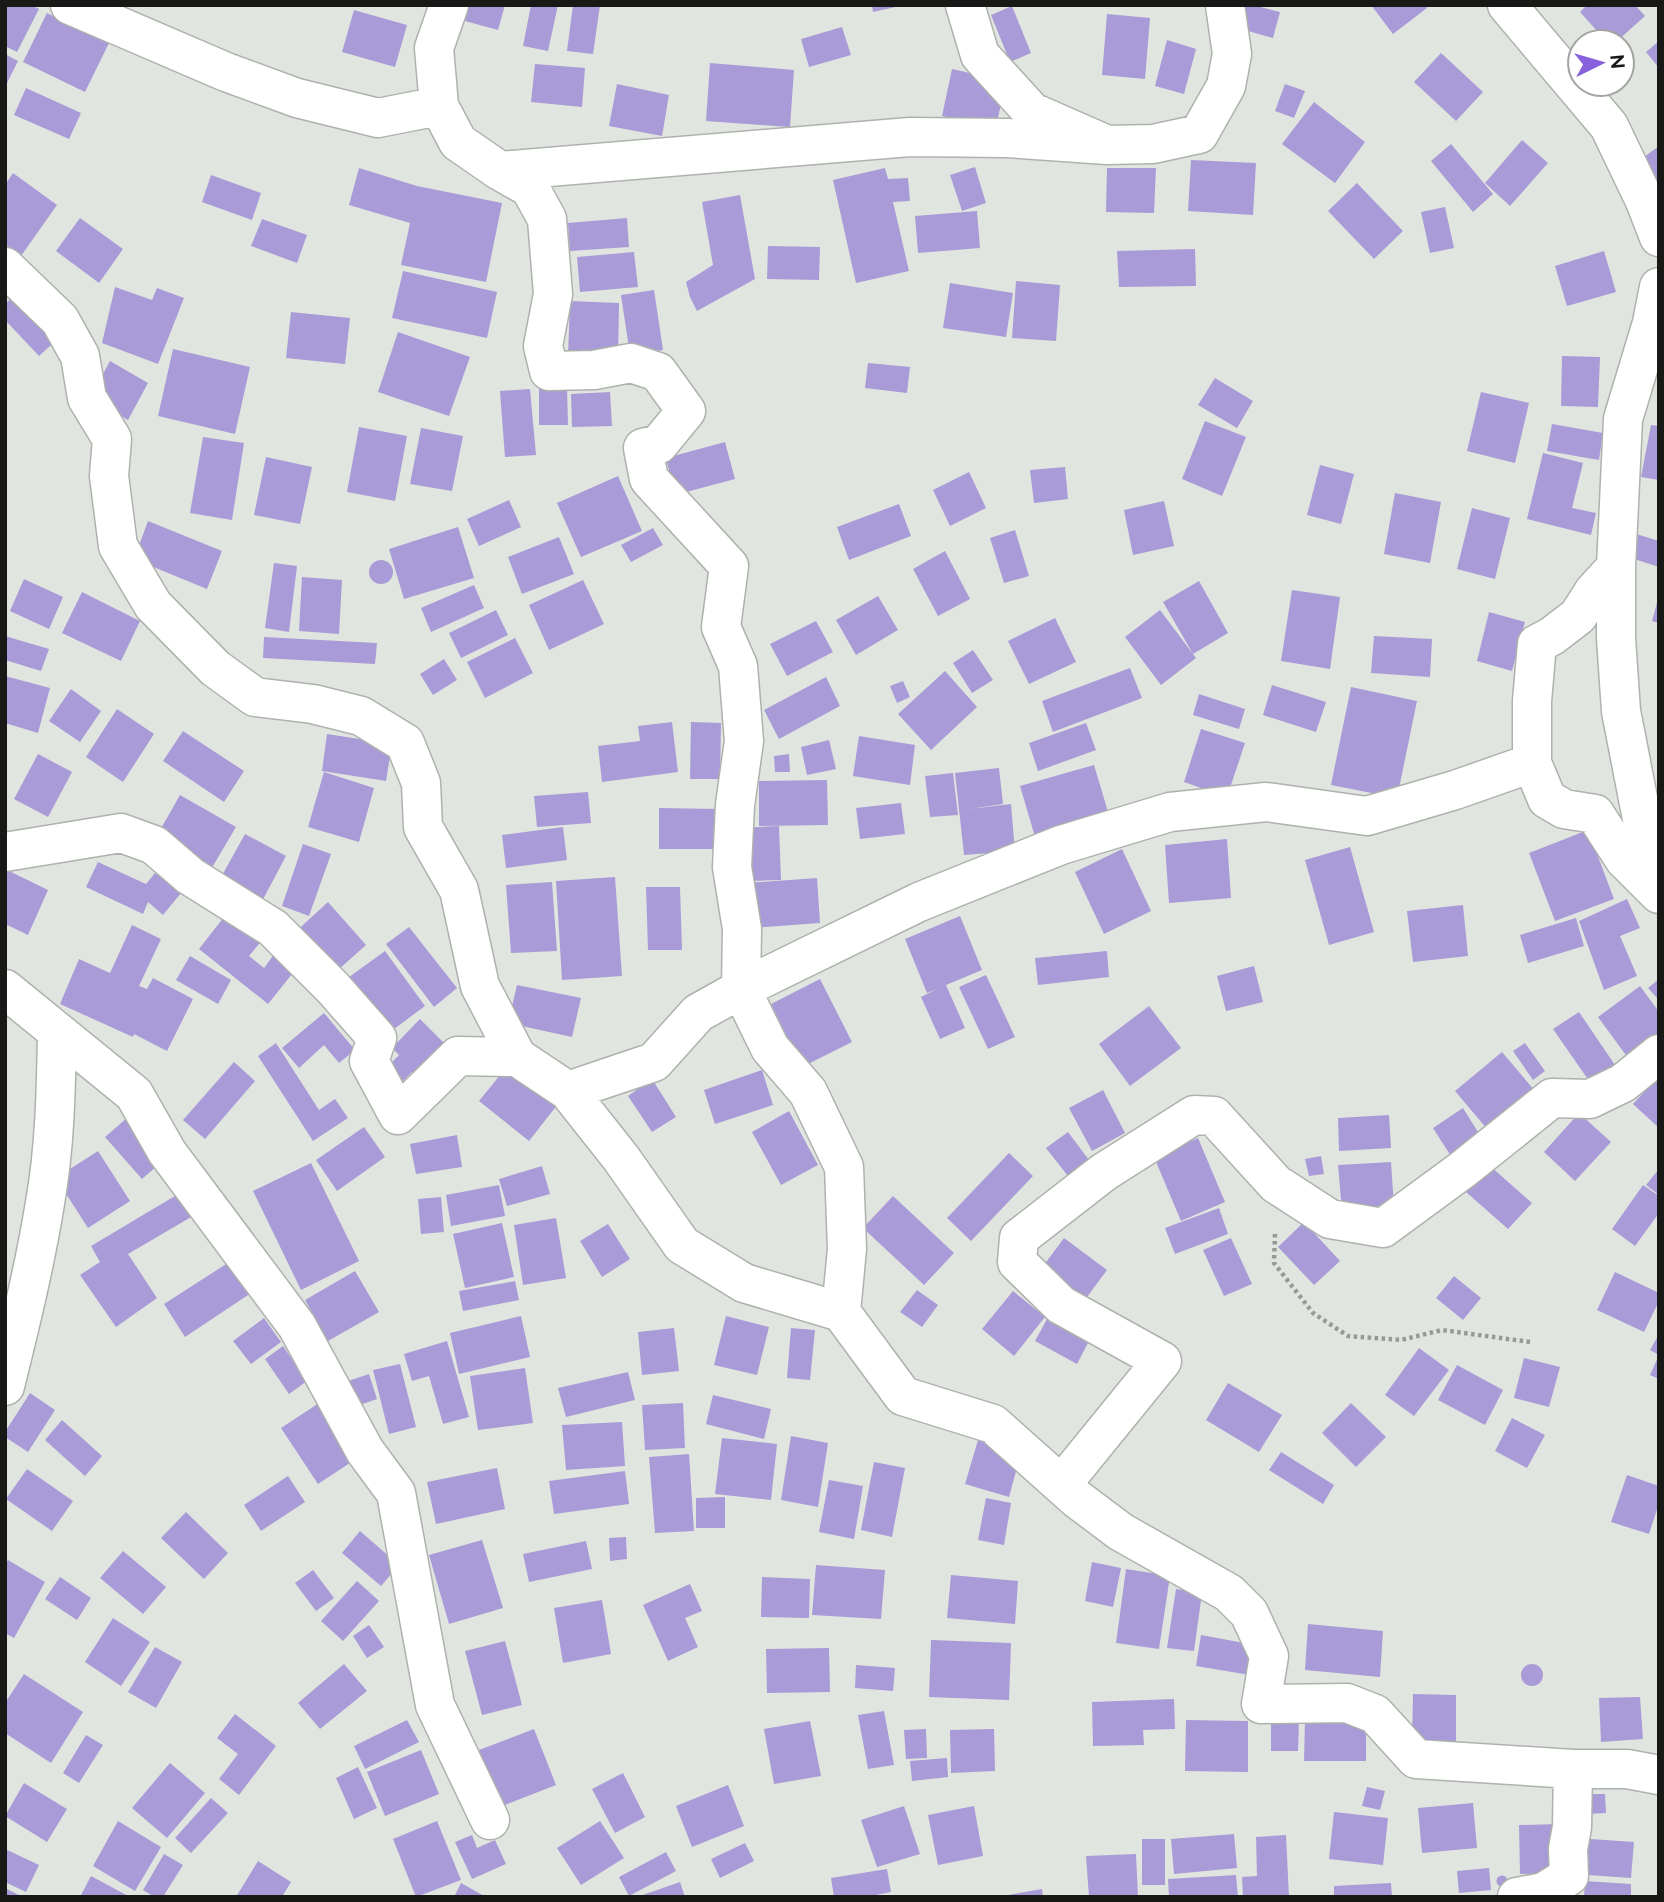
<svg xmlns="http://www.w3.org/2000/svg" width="1664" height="1902" font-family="Raleway,sans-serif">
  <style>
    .building { fill: #a99bd7 }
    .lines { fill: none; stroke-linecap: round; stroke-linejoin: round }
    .minor-casing { stroke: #aeb2ad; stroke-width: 41 }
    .path { stroke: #969995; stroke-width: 4.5; stroke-dasharray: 3.5 3.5; stroke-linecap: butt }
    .minor { stroke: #fff; stroke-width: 38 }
  </style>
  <rect width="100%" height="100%" fill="#e1e5e0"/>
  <path class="building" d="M5 5H31L39 9 17 52 5 46Z
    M457 5H505L498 30 454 18Z
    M531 5H558L548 51 523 46Z
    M573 5H600L593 54 567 51Z
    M872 5H899L900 6 873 12Z
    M1246 5H1253L1280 12 1273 38 1241 29Z
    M1371 5H1425L1427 8 1393 34Z
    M1587 5H1635L1645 16 1616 42H1607L1580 12Z
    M1012 6 1031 53 1010 62 991 15Z
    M354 10 407 25 395 67 342 52Z
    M47 13 109 43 85 92 23 62Z
    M1107 14 1150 18 1145 79 1102 75Z
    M842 27 851 55 809 67 801 39Z
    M1167 40 1196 49 1184 94 1155 86Z
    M1659 41V68L1646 52Z
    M1441 53 1483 92 1456 121 1414 82Z
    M5 54 18 61 5 87Z
    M710 63 794 70 790 127 706 121Z
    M535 64 585 68 582 107 531 102Z
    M952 69 1006 81 996 127 942 116Z
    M617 84 669 95 662 136 609 126Z
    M1285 84 1305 91 1294 118 1275 111Z
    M26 88 81 113 69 139 14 115Z
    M1314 102 1365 142 1335 183 1282 144Z
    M1522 140 1548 163 1510 206 1485 183Z
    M1451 144 1493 194 1473 212 1431 161Z
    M1659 146V184L1640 160Z
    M1191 160 1256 163 1253 215 1188 211Z
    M975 167 986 203 962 211 950 175Z
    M359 168 417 186 502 203 486 282 401 265 410 223 349 205Z
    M885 168 888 179 908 178 910 201 893 202 909 271 856 283 833 180Z
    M1107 168H1156L1154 213 1106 212Z
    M13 173 57 205 21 256 5 244V185Z
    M211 175 261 193 252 220 202 202Z
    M1357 183 1403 231 1374 259 1328 211Z
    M740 195 755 279 697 311 690 297 686 282 713 265 702 202Z
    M1445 207 1454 248 1430 253 1421 212Z
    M977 211 980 248 918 253 915 216Z
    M80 218 123 249 99 283 56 251Z
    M627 218 629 247 570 251 568 223Z
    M262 219 307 235 297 263 251 246Z
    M768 246 820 247 819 280 767 279Z
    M1195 249 1196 286 1119 287 1117 251Z
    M1604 251 1616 292 1567 306 1555 266Z
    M634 252 638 287 580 292 577 257Z
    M403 271 497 292 487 338 392 318Z
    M1016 281 1060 285 1056 341 1012 338Z
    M950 283 1013 293 1006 337 943 328Z
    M115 287 152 300 157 288 184 298 158 364 102 343Z
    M21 290 63 334 39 356 5 320V304Z
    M654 290 663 350 630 355 621 295Z
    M570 301 619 303 618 357 568 356Z
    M291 312 350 318 345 364 286 358Z
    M398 332 470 357 449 416 378 392Z
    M173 349 250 367 235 434 158 416Z
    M1562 356 1600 357 1598 407 1561 406Z
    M110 361 148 383 128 420 90 398Z
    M868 363 910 367 907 393 865 388Z
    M1215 378 1253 401 1237 428 1198 405Z
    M539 387H567L568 425H539Z
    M530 389 536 455 505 457 500 391Z
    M610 392 612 426 572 427 571 394Z
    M1481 392 1529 403 1515 463 1467 451Z
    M1205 421 1246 437 1222 496 1182 479Z
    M1552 424 1603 433 1599 460 1547 451Z
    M1651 425 1659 426V480L1641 477Z
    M359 427 407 436 395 501 347 492Z
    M421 428 463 436 452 491 410 484Z
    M203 437 244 443 232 520 190 513Z
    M725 442 735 479 675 495 666 458Z
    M1543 453 1583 463 1572 508 1596 513 1591 535 1527 519Z
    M266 457 312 467 300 524 254 515Z
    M1320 465 1354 474 1341 524 1307 515Z
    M1065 467 1068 499 1034 503 1030 470Z
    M969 472 986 508 950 526 933 490Z
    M618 476 642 531 581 557 557 503Z
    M1395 493 1441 502 1430 563 1384 554Z
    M509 500 521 527 479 546 467 519Z
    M1164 501 1174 546 1133 555 1124 510Z
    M899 504 911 536 849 560 837 527Z
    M1472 508 1510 518 1495 579 1457 569Z
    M148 521 222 551 207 589 134 559Z
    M458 527 474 578 404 599 389 549Z
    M653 528 663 545 631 562 621 545Z
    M1015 530 1029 576 1004 583 990 538Z
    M1633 533 1659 541V567L1625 556Z
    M559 537 574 574 522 594 508 557Z
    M945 551 970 599 938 616 913 569Z
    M369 572a12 12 0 1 1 24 0a12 12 0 1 1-24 0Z
    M274 563 297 566 289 632 265 628Z
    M302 577 342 580 339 634 299 631Z
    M24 579 63 597 49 629 10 611Z
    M583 580 604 624 549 650 529 605Z
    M1199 581 1228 633 1193 654 1163 602Z
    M474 585 484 608 431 632 421 608Z
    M1292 590 1340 597 1330 669 1281 661Z
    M82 592 140 621 121 661 62 633Z
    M878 596 898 630 856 655 836 620Z
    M1658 599H1659V623L1652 621Z
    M496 610 508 635 461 658 449 633Z
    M1160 610 1196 658 1161 685 1125 637Z
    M1489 612 1525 622 1512 671 1477 661Z
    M1055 618 1076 662 1029 684 1008 641Z
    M816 621 833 652 787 676 770 644Z
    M5 636 49 649 41 671 5 660Z
    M1374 636 1432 639 1430 677 1371 673Z
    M264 637 377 643 375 664 263 658Z
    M515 638 533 673 485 698 467 662Z
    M973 650 993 680 972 693 953 663Z
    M444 659 457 680 433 695 420 674Z
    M1130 668 1142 698 1053 732 1042 701Z
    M945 671 977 707 931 750 898 714Z
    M5 676 50 688 38 733 5 723Z
    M826 677 840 706 779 739 764 710Z
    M903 681 910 697 897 703 890 686Z
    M1272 685 1326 702 1316 732 1263 715Z
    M1351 687 1417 701 1397 798 1331 785Z
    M71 689 101 711 80 742 49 721Z
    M1199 694 1245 709 1239 729 1193 715Z
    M117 709 154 734 123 782 86 757Z
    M672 722 678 772 602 782 598 746 640 741 638 726Z
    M691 722 721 723 720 779H690Z
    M1086 723 1096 750 1038 771 1029 743Z
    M1201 729 1245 743 1227 797 1184 782Z
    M183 731 244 771 224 802 163 761Z
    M327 734 392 744 386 781 322 771Z
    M859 736 915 745 910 785 853 776Z
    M829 740 836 769 807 775 801 747Z
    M38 754 72 772 48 817 14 799Z
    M789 754 790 772H775L774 756Z
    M1094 765 1112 825 1038 847 1020 786Z
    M999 768 1003 804 970 809 1011 804 1015 851 964 855 955 773Z
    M324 772 374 788 359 842 308 827Z
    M953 773 958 815 930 817 925 776Z
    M827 780 828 825 759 826V781Z
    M588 792 591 823 537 827 534 796Z
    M180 795 236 827 210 871 155 839Z
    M901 803 905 834 860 839 856 808Z
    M659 808 719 809V849H659Z
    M779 826 781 880 742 881 740 828Z
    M563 827 567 860 506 868 502 835Z
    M1588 830 1614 899 1555 921 1529 853Z
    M245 834 286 856 261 903 219 881Z
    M1227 839 1231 898 1169 903 1165 845Z
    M303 844 331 854 309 916 282 906Z
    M1350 847 1374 932 1329 945 1305 860Z
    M1122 849 1151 911 1104 934 1075 872Z
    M98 862 146 884 155 873 181 893 163 915 148 902 143 914 86 887Z
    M5 869 48 890 28 935 5 924Z
    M615 877 622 976 562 980 556 881Z
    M817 878 820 923 752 928 748 883Z
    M552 882 557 951 511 953 506 885Z
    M646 887H680L682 950H648Z
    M1627 899 1640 928 1620 936 1637 976 1604 990 1579 921Z
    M328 902 366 945 329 978 292 935Z
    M1463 905 1468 956 1413 962 1407 911Z
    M960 916 982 970 946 985 965 1028 940 1039 921 997 937 989 927 993 905 939Z
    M224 917 263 939 249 956 264 968 275 953 296 969 268 1004 199 949Z
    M1576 918 1584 946 1528 963 1520 935Z
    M132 925 161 939 139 986 147 989 153 978 193 999 167 1051 134 1034 133 1037 60 1004 79 959 110 973Z
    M409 927 457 988 434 1007 386 944Z
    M385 951 425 1006 386 1035 345 980Z
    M1107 951 1109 977 1038 985 1035 958Z
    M190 956 231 980 218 1004 176 980Z
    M1254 966 1263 1002 1226 1011 1217 976Z
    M986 975 1015 1037 988 1049 959 987Z
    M820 979 852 1042 802 1067 771 1004Z
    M1659 979V1000L1648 988Z
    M517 985 581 998 572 1037 508 1023Z
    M1640 986 1659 1012V1035L1628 1058 1598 1017Z
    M1149 1006 1181 1048 1130 1086 1099 1044Z
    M1579 1012 1619 1071 1594 1088 1553 1029Z
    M324 1013 355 1050 339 1063 324 1045 299 1068 282 1048Z
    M420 1019 452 1051 422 1081 412 1072 400 1084 385 1069 399 1055 392 1048Z
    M276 1043 319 1110 335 1099 348 1118 313 1141 258 1056Z
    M1525 1043 1545 1071 1533 1080 1513 1051Z
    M1502 1052 1535 1091 1488 1130 1455 1091Z
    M234 1062 255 1081 205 1139 183 1120Z
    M509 1064 558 1104 529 1141 479 1101Z
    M762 1070 773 1105 715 1124 704 1090Z
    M652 1079 676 1117 652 1132 628 1096Z
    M1656 1079 1659 1082V1128L1633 1104Z
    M1103 1090 1125 1133 1092 1151 1069 1108Z
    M1463 1108 1486 1145 1456 1164 1433 1128Z
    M789 1111 818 1165 781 1185 752 1132Z
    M1579 1113 1611 1142 1575 1181 1544 1152Z
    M1389 1115 1391 1148 1339 1151 1338 1118Z
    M128 1117 165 1159 142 1179 105 1137Z
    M364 1127 385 1157 337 1191 316 1160Z
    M1068 1132 1092 1164 1071 1180 1046 1148Z
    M457 1135 462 1167 416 1174 410 1144Z
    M1198 1138 1225 1202 1181 1221 1154 1157Z
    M98 1151 130 1201 88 1228 56 1178Z
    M1009 1153 1033 1176 971 1241 947 1218Z
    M1321 1156 1324 1174 1309 1176 1305 1159Z
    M1391 1162 1394 1207 1342 1211 1338 1165Z
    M311 1163 359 1261 301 1290 253 1191Z
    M1489 1165 1532 1203 1508 1229 1466 1192Z
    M542 1166 550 1194 507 1206 499 1179Z
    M1659 1169V1195L1646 1185Z
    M499 1185 505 1216 451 1226 446 1195Z
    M1643 1185 1659 1196V1213L1635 1246 1612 1229Z
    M185 1190 198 1213 128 1254 157 1298 116 1327 80 1275 100 1262 91 1246Z
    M893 1196 954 1253 924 1285 863 1228Z
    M441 1197 444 1232 421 1234 418 1199Z
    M1219 1208 1228 1234 1175 1254 1165 1228Z
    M556 1218 566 1278 523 1285 514 1225Z
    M1304 1222 1340 1261 1314 1285 1278 1247Z
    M502 1223 514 1277 465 1288 453 1234Z
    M608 1224 630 1259 602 1277 580 1241Z
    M1064 1238 1107 1270 1084 1301 1041 1269Z
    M1231 1238 1252 1284 1224 1296 1203 1250Z
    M234 1259 254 1291 185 1337 164 1304Z
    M355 1271 379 1312 328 1341 305 1300Z
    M1615 1272 1659 1293V1301L1644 1332 1597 1310Z
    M1454 1276 1481 1298 1463 1320 1436 1298Z
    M515 1281 519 1300 463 1311 459 1291Z
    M917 1290 938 1305 922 1327 900 1312Z
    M1013 1291 1045 1317 1014 1356 982 1329Z
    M521 1316 530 1357 459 1374 450 1333Z
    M726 1316 769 1327 757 1375 714 1365Z
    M264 1318 281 1342 251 1364 233 1341Z
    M1047 1319 1089 1341 1077 1364 1035 1341Z
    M674 1328 679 1371 642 1375 638 1332Z
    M791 1328 815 1330 810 1380 787 1378Z
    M1659 1334V1355L1650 1350Z
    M447 1341 469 1417 443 1424 429 1376 412 1381 404 1354Z
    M283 1346 307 1381 289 1394 265 1359Z
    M1419 1348 1449 1370 1414 1416 1385 1395Z
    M1659 1355V1379L1650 1375Z
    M1524 1358 1560 1367 1549 1407 1514 1398Z
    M400 1364 416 1427 389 1434 373 1370Z
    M1457 1365 1503 1390 1485 1425 1438 1400Z
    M525 1368 533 1423 478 1430 470 1376Z
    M628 1372 635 1400 566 1417 558 1388Z
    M369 1374 377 1399 348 1409 339 1384Z
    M1228 1383 1282 1415 1259 1452 1206 1420Z
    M30 1393 55 1410 28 1452 5 1437V1432Z
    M713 1395 771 1409 764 1439 706 1424Z
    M319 1403 356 1459 318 1484 281 1428Z
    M683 1403 685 1448 645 1450 642 1405Z
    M1351 1403 1386 1437 1356 1467 1322 1433Z
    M1512 1418 1545 1435 1527 1468 1495 1451Z
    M62 1420 102 1456 85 1476 45 1440Z
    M622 1422 625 1466 566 1470 562 1425Z
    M791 1436 828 1443 818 1507 781 1500Z
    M722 1438 777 1444 771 1500 715 1494Z
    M978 1440 1021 1453 1009 1497 965 1484Z
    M1281 1452 1334 1485 1323 1504 1269 1470Z
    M689 1454 694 1531 655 1533 649 1457Z
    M874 1462 905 1468 892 1537 861 1530Z
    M497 1468 505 1509 436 1524 427 1482Z
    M27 1469 73 1501 52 1531 6 1499Z
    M625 1471 629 1504 554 1514 549 1481Z
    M1627 1475 1659 1486V1503L1649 1534 1611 1522Z
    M288 1476 305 1502 261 1531 244 1505Z
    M829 1480 863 1486 854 1539 819 1532Z
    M725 1497V1528H696V1498Z
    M986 1498 1011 1503 1004 1545 978 1540Z
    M186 1512 228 1553 204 1579 161 1538Z
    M360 1531 399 1565 381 1586 342 1553Z
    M626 1537 627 1559 610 1561 609 1538Z
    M482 1540 503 1608 449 1624 429 1555Z
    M586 1541 592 1569 529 1582 523 1554Z
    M123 1551 166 1587 143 1614 100 1578Z
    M8 1560 45 1582 14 1638 5 1633V1564Z
    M1092 1562 1121 1568 1113 1607 1085 1601Z
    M816 1565 885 1570 881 1619 812 1615Z
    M1126 1569 1170 1576 1159 1649 1116 1643Z
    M313 1570 334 1598 316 1611 295 1583Z
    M951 1575 1018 1581 1015 1624 947 1618Z
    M60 1577 91 1598 77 1620 45 1599Z
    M762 1577 810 1579 809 1618 761 1617Z
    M357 1581 379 1601 343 1641 321 1621Z
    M690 1584 702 1611 685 1618 698 1647 668 1661 643 1605Z
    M1176 1589 1202 1593 1194 1651 1167 1648Z
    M602 1600 611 1654 563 1663 554 1608Z
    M113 1618 150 1642 121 1686 85 1662Z
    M1308 1624 1383 1631 1380 1677 1305 1670Z
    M369 1625 384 1647 367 1658 353 1636Z
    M1201 1635 1255 1645 1250 1675 1196 1666Z
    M931 1640 1011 1643 1009 1700 929 1697Z
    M505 1641 522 1705 482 1715 465 1651Z
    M155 1647 182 1662 156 1708 128 1692Z
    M829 1648 830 1692 767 1693 766 1649Z
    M344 1664 367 1691 320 1729 298 1703Z
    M1521 1675a11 11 0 1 1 22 0a11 11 0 1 1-22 0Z
    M856 1665 895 1668 893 1691 855 1688Z
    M24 1674 83 1712 51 1763 5 1733V1703Z
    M1413 1694 1456 1695V1743L1412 1742Z
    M1640 1697 1643 1739 1601 1742 1599 1698Z
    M1174 1699 1175 1729 1143 1730 1144 1745 1093 1746 1092 1702Z
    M884 1711 894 1765 868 1769 858 1715Z
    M235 1714 276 1746 239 1795 219 1779 238 1754 217 1738Z
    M1271 1719 1299 1720 1298 1751H1271Z
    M1305 1719 1366 1720V1761H1304Z
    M407 1720 419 1742 365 1769 354 1746Z
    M1186 1720 1248 1721V1772L1185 1771Z
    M810 1721 821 1776 774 1784 764 1729Z
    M534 1729 556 1785 500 1807 479 1750Z
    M926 1729 927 1758 906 1759 904 1730Z
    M994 1729 995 1771 951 1773 950 1730Z
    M86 1735 103 1745 79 1783 63 1773Z
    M421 1750 439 1794 385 1816 367 1772Z
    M947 1758 948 1777 912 1781 910 1761Z
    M170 1763 205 1793 167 1838 132 1808Z
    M358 1767 377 1808 354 1819 336 1778Z
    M623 1773 645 1817 615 1833 592 1789Z
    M24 1783 67 1809 47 1842 5 1816Z
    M728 1785 744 1826 692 1847 676 1806Z
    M1367 1787 1385 1791 1380 1810 1362 1806Z
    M1586 1794H1605L1606 1813 1587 1814Z
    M211 1798 228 1813 191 1853 175 1838Z
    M1473 1803 1477 1848 1422 1853 1418 1808Z
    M904 1806 920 1854 877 1867 861 1820Z
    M974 1806 983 1856 938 1865 928 1815Z
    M1334 1812 1388 1818 1383 1865 1329 1859Z
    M118 1821 161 1847 135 1891 93 1866Z
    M437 1821 461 1880 416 1897 393 1839Z
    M600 1821 624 1858 581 1885 557 1848Z
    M1561 1824 1562 1873 1520 1874 1519 1825Z
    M1234 1834 1237 1868 1174 1874 1171 1839Z
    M472 1835 477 1848 495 1840 506 1864 472 1879 455 1842Z
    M1286 1835 1289 1897H1243L1242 1877 1257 1876 1256 1837Z
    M1576 1838 1634 1842 1631 1878 1573 1874Z
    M1142 1839H1165V1885H1142Z
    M745 1843 754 1861 720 1878 711 1859Z
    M5 1849 39 1865 26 1892 5 1882Z
    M666 1852 676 1871 629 1896 619 1877Z
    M164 1854 183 1865 163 1897H154L143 1890Z
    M1136 1854 1138 1897H1089L1086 1856Z
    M258 1861 291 1882 282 1897H236Z
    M1489 1868 1491 1890 1459 1893 1457 1871Z
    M887 1869 891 1892 866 1897H834L831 1878Z
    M1236 1875 1238 1897H1169L1168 1879Z
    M1496.5 1881a5.5 5.5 0 1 1 11 0a5.5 5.5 0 1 1-11 0Z
    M91 1876 130 1897H80Z
    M1585 1881 1631 1884V1897H1584Z
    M680 1882 685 1897H640V1896Z
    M461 1883 486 1897H454Z
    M1391 1883 1392 1897H1334V1886Z
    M5 1888 23 1897H5Z
    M1042 1889 1043 1897H1008V1895Z"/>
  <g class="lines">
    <g class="minor-casing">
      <path id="minor" d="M70 5 226 72 297 98 378 118 439 106
        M449 5 434 48 439 106 458 142 500 171 530 188 547 219 553 294 543 346 549 371 594 370 631 363 658 372 686 411 659 444 643 448 649 479 729 566 721 627 738 666 744 741 735 805 732 867 742 929 741 989 770 1048 808 1092 844 1167 847 1249 841 1312
        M965 5 980 55 1032 112 1107 145 1153 144 1199 134 1226 86 1232 54 1225 5
        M1507 5 1609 126 1645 201 1659 237
        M500 171 910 137 1007 138 1107 145
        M5 267 60 320 80 356 87 398 112 439 109 476 118 546 153 605 215 668 255 697 313 704 361 716 405 743 421 783 423 827 459 890 480 986 517 1057 568 1091 654 1062 698 1013 741 989 919 902 1061 845 1170 812 1266 802 1367 816 1455 790 1532 763
        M1659 287 1652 323 1623 419 1616 567V638L1621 711 1656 891 1659 894
        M1616 567 1594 591 1578 616 1552 636 1537 644 1532 701V763L1547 799 1564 809 1595 814 1624 859 1656 891
        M5 852 121 833 154 845 190 876 273 928 333 988 377 1038 369 1061 398 1115 458 1056 517 1057
        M5 989 134 1094 167 1152 297 1326 365 1451 396 1493 435 1705 490 1820
        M568 1091 621 1158 682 1245 744 1283 841 1312 903 1396 993 1424 1077 1499 1121 1532 1229 1593 1249 1613 1269 1656 1261 1704 1347 1703 1375 1714 1416 1759 1573 1769H1627L1659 1775
        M5 1386C20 1325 35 1265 45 1203 55 1147 56 1090 57 1033
        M1062 1484 1162 1361 1061 1305 1017 1262 1019 1238 1104 1172 1194 1115 1214 1116 1276 1184 1330 1219 1383 1228 1462 1170 1552 1098 1590 1099 1623 1083 1659 1054
        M1517 1897 1544 1892 1569 1876 1568 1849 1572 1827 1573 1769"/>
    </g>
    <path class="path" d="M1275 1234 1274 1263 1313 1313 1348 1336 1401 1340 1442 1330 1530 1342"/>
    <use href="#minor" class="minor"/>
  </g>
  <rect width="1664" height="1902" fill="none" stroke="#181917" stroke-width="14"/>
  <g transform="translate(1601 63) rotate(85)"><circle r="33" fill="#ffffff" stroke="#a3a3a2" stroke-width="2"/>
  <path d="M0-5L12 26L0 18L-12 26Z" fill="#8861dc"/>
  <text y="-10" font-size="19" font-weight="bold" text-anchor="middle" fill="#181917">N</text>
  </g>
</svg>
